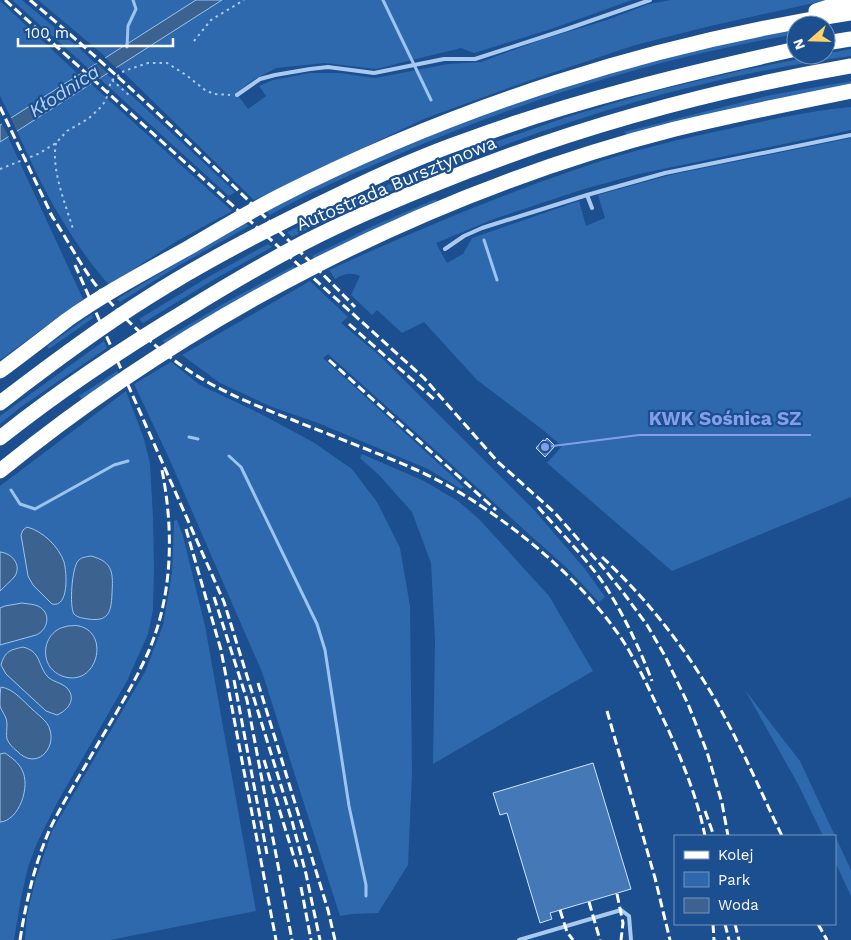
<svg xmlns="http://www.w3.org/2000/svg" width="851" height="940" font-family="'Work Sans',sans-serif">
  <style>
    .green { fill: #2e69ad }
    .water { fill: #3c6290; stroke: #9cc4f0 }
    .pier { fill: #1b4f8f }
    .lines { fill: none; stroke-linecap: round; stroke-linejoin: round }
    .stream { stroke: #9cc4f0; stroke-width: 3 }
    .building { fill: #4478b7; stroke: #cfe3fa }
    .path { stroke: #a9c9ee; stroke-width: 2; stroke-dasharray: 2.5 4; stroke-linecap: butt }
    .lane { stroke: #a9c9ee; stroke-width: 4 }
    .highway { stroke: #fff; stroke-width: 15 }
    .rail { stroke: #fff; stroke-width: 3; stroke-dasharray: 9 4; stroke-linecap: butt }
    .labels { text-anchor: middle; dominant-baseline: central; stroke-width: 4.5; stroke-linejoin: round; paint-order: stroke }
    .street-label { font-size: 18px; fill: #fff; stroke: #1b4f8f }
    .water-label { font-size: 19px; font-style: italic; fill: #b5d3f5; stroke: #1b4f8f }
    .leader { fill: none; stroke: #839eea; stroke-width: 2 }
    .callout-dot { fill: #839eea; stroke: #1b4f8f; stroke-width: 2 }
    .callout-label { font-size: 19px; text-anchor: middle; font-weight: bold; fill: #839eea; stroke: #1b4f8f; stroke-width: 4.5; stroke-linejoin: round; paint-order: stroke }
  </style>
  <rect width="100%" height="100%" fill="#1b4f8f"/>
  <path class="green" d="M12 0H22L79 48 96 64 89 69Z
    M38 0H196L106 57Z
    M222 0H632L554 28 474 53 461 48 376 69 325 63 276 68 253 80 236 93 248 109 266 96 259 86 273 80 310 73H340L375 78 448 64 481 62 541 40 607 20 649 4 671 0H827L706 27 632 46 528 81 426 118 254 200 118 67Z
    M0 1 79 75 11 118 0 96Z
    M796 30V34C657 58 519 101 390 158 349 175 308 193 270 215L266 211C317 186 367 161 420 139 541 90 668 52 796 30Z
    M851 49V56C659 82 465 151 292 237L287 232 392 183 463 153 567 117 655 91 743 70Z
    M107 74 130 94 235 192 229 196 100 79Z
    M851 81V85L628 136 624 132 771 95Z
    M91 84 232 211 177 241 109 285C69 239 41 186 17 131Z
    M851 107V130L639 174 584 189 494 219 436 243 447 263 463 254 472 238 579 201 586 226 605 218 598 195 670 175 851 138V497L672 571 547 463 562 446 543 430 477 380 424 322 402 333 377 310 372 315 351 295 360 276C351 272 343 274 335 279L329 270C414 231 500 195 589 165 634 150 681 139 728 129 769 120 809 111 851 107Z
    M8 137 83 299 0 360V142Z
    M436 199 438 203 315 260 312 256 373 226Z
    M245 222 249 226 178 266 120 302 117 299Z
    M268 244 272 247 213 280 143 323 139 319 210 276Z
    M293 266 296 268 166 344 162 341 228 301Z
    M310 281 348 317 341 323 380 356 535 511 585 569 605 597 599 602 567 568 328 354 323 358 464 487 461 489 428 469 318 423 272 407 220 383 182 355Z
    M92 314 93 318 49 349 47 346Z
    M104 341 107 348 21 407 0 424V416Z
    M171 362 200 385 259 413 313 442 352 469 377 502 400 548 410 606 412 773 408 865 378 913 352 914 340 916 262 672 168 456 134 384Z
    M117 371 119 375 81 399 79 396Z
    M126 391 144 439 150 464 153 517 154 565 153 610 148 634 127 681 58 801 37 843 28 867 21 898 14 940H0V486Z
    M362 454 424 481 458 501 479 519 549 596 593 671 433 764 435 640 431 563 412 512 379 475 360 458Z
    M177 520 183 536 205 626 256 911 110 940H25L27 915 36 878 52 831 145 672 163 625 172 573 174 521Z
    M745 690 800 761 851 870V896L835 862V836H823L799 786Z"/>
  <path class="water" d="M196 0H222L0 142V125Z
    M27 527C43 531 59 547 64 562 67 573 69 608 52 604L33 585 28 576 21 535 23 530Z
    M0 552C11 553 22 564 15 576 11 581 5 586 0 591Z
    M91 556C114 562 113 574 112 594 111 612 109 622 88 619 83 618 78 618 74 614 69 606 72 568 78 561 81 557 86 557 91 556Z
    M22 603C27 604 34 604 38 606 52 613 48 630 36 635L0 645V608L5 606Z
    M68 626C71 626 76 625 79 626 111 633 97 689 62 676 57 674 53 671 50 667 42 655 45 638 57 630 60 628 64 627 68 626Z
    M23 647C41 652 37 663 47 676 52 682 61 682 67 688 77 699 68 710 57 715L46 711 6 674 1 665C5 651 10 650 23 647Z
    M1 687C14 689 23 701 32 709 38 715 48 721 50 730 56 749 36 771 17 751 13 748 9 744 7 739 6 734 7 729 7 724 7 717 2 712 0 706 0 701 0 691 1 687Z
    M5 753C12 758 19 763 22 770 31 786 19 821 0 822V754Z"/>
  <path class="pier" d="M103 56 119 70 110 75 95 62Z
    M86 67 101 81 94 86 79 72Z
    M10 116 18 134 10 139 1 122Z"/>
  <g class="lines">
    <path class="stream" d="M383 0 431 100
      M127 47 128 26 136 9 133 0
      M484 240 497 280
      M189 437 198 439
      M229 456 241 467 317 624 325 650 349 806 366 885V896
      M11 490 20 504 35 509 114 465 128 461"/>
  </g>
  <path class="building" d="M547 438 555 446 545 457 536 448 543 440 545 441Z
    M593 763 631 889 550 913 552 919 540 923 507 813 500 815 493 793Z"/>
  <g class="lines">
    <path class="path" d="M194 41 211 20 244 0
      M112 80 130 96
      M56 143C51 170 65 202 73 229
      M0 169 38 154 56 143 67 131 88 119 101 107 106 100 111 81 124 71 148 63H167L186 75 205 90 214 94 230 95"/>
    <path class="lane" d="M237 95 260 79 275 75 310 69 328 67 374 73 444 59H475L567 29 650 0
      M587 195 592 208
      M445 249 464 236 482 228 587 195 665 173 851 135
      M519 940 621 910 629 916 631 940"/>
    <path class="highway" d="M816 11 850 0
      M826 43 851 39
      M0 371C23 354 45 337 67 320 105 293 147 271 188 248 217 231 247 213 278 197 457 106 652 43 851 13
      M0 403C48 366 96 330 147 298 208 259 273 226 338 195 379 175 421 156 464 141 572 101 684 74 796 49
      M0 438C59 391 122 349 187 310 226 286 265 263 305 242 346 221 388 203 430 186 566 130 706 91 851 66
      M0 471C194 313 432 191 675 129 733 115 792 103 851 91"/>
    <path class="rail" d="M5 0 424 378 497 461 555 513 601 565 625 595 647 625 665 656 688 704 707 752 722 803 728 836
      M30 0C113 70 192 144 269 221 298 250 327 278 355 307
      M0 107 53 218
      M50 213C64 234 76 257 90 277 113 310 150 343 182 366 216 390 254 405 293 420 332 436 373 451 412 468 487 500 581 575 625 644 642 672 654 700 668 729 683 763 698 800 705 836
      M75 265 224 602 292 821 306 874 320 940
      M349 324 434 399
      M329 360 496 510
      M538 507C560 532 585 557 604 584 624 615 639 647 652 681
      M186 529 221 650 276 940
      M602 557C646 598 683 645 713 696 739 741 760 790 782 836
      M214 597 247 700 292 940
      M234 680 267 854
      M258 683 328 910 335 940
      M607 711 655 878 670 940
      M264 760 297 867
      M705 811 714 836
      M301 887 311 940
      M617 894 623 923 621 940
      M589 902 600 940
      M560 910 567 932 573 940
      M713 924 714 940
      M725 924 729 940
      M735 924 739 940
      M818 924 827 940
      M20 940C26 902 34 866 49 831 60 807 75 784 88 761 108 726 130 692 147 655 173 597 174 531 162 470"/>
  </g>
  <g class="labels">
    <g class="street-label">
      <text transform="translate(396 183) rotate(-23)">Autostrada Bursztynowa</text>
    </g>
    <g class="water-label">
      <text transform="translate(64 91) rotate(-33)">Kłodnica</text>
    </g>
  </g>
  <path class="leader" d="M545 447L639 435H811"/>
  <circle class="callout-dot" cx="545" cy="447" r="5"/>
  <g class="callout-label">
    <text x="725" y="425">KWK Sośnica SZ</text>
  </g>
  <rect x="674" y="835" width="162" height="90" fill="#1b4f8f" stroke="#7695bc"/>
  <rect x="684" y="851" width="25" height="8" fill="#ffffff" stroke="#7695bc"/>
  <text x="718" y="860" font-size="15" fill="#ffffff">Kolej</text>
  <rect x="684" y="872" width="25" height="15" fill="#2e69ad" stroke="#7695bc"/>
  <text x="718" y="885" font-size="15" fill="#ffffff">Park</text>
  <rect x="684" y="898" width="25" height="15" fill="#3c6290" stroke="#7695bc"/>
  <text x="718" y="910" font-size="15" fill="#ffffff">Woda</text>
  <g transform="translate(811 40) rotate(250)"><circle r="24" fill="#1b4f8f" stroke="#7695bc"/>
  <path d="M0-4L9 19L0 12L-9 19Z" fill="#ffd166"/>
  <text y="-8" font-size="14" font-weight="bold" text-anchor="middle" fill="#ffffff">N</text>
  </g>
  <path d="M18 38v8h155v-8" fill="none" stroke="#ffffff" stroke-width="2.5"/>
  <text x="25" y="38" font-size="15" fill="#ffffff" stroke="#1b4f8f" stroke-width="4" paint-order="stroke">100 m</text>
</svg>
